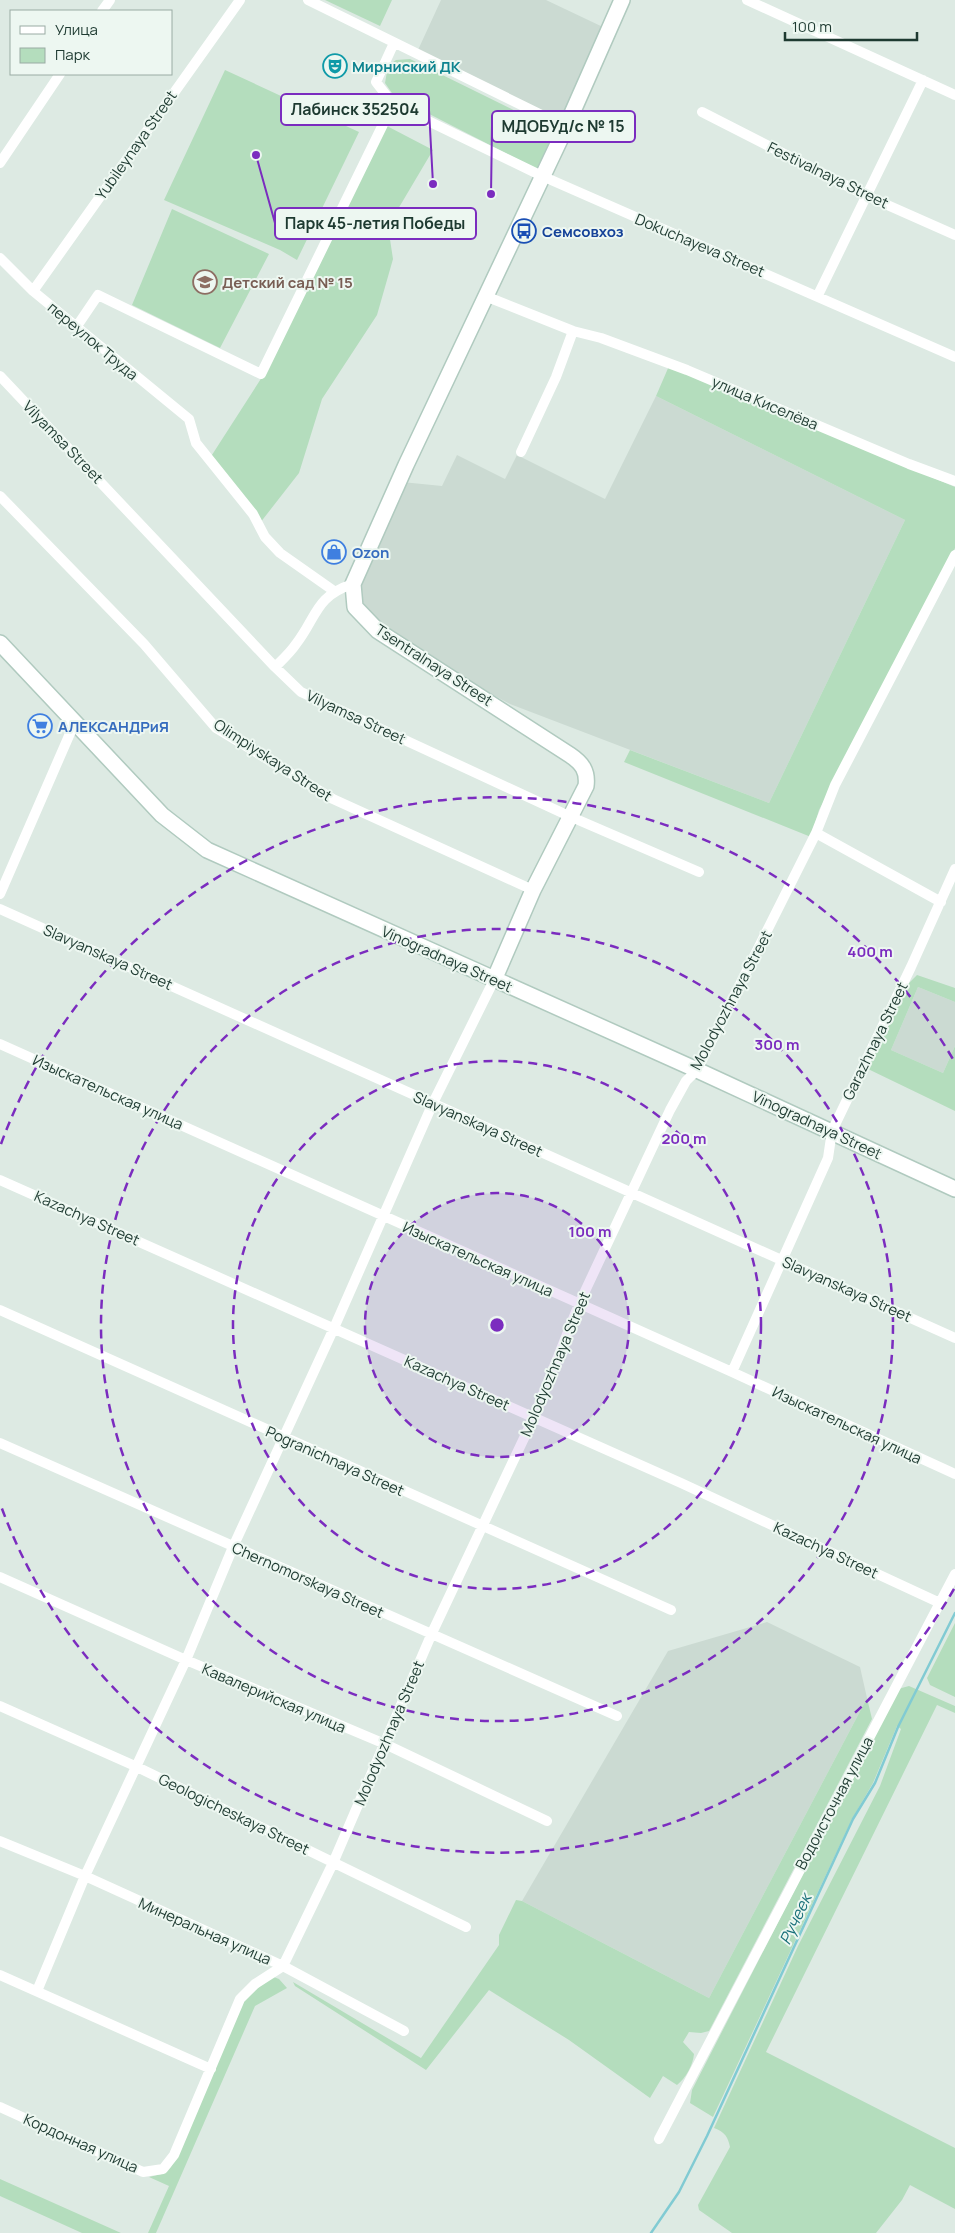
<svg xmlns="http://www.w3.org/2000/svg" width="955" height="2233" font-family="Manrope,sans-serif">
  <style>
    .built { fill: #cbdad2 }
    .green { fill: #b4ddbd }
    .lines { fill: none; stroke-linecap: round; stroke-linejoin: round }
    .stream { stroke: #81cbd3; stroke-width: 2.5 }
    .secondary-casing { stroke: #b0cabf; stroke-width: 18 }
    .street { stroke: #fff; stroke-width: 10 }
    .secondary { stroke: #fff; stroke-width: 15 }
    .ring { fill: none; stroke: #7b2cbf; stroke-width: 2.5; stroke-dasharray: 9 6 }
    .labels { text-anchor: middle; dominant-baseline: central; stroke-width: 4; stroke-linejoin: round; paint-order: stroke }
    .culture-label { font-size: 15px; font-weight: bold; fill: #0d838f; stroke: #edf7f1; text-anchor: start }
    .street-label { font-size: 15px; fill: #1e3a31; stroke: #edf7f1 }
    .transit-label { font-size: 15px; font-weight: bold; fill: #164399; stroke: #edf7f1; text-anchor: start }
    .education-label { font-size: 15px; font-weight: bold; fill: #785e54; stroke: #edf7f1; text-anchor: start }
    .shop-label { font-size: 15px; font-weight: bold; fill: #366cbe; stroke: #edf7f1; text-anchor: start }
    .water-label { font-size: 16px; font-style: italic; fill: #166e78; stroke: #edf7f1 }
    .centre { fill: #7b2cbf; stroke: #edf7f1; stroke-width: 2.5 }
    .ring-label { font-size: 15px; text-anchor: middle; font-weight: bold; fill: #7b2cbf; stroke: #edf7f1; stroke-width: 4; stroke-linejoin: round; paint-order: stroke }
    .leader { fill: none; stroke: #7b2cbf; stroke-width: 2 }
    .callout-dot { fill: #7b2cbf; stroke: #edf7f1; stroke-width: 2 }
    .callout { fill: #edf7f1; stroke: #7b2cbf; stroke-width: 2 }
    .callout-label { font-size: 16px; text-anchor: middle; font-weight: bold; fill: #1e3a31 }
  </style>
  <rect width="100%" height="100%" fill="#ddeae3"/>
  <path class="built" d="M441 0H546L605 28 561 120 418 50Z
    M656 396 905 520 769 803 510 704 467 681 382 626 368 612 361 598 360 583 402 482 442 486 457 455 505 479 517 455 605 499Z
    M918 987 955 1002V1046L943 1073 891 1050Z
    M767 1622 860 1667 867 1698 709 1998 522 1901 668 1651Z"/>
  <path class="green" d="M325 0H392L380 26Z
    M410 59 556 131 539 170 394 96 385 83 388 66 396 60Z
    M225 70 359 132 297 260 280 250 164 200Z
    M385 125 433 150 388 226 393 259 377 315 322 399 299 473 260 523 210 458 264 374Z
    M172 209 269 254 220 348 132 305Z
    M669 366 955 487V548L819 810 811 837 624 762 630 750 769 803 905 520 656 396Z
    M917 975 955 988V1002L918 987 891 1050 943 1073 955 1046V1111L868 1069 908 984Z
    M955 1623V1697L930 1685 927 1678Z
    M909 1686 955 1706V1713L937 1705 766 2052 955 2148V2209L910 2185 902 2200 876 2233H732L699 2210 698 2205 730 2147C728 2137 725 2132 714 2128L798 1946 880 1786 901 1729 897 1726 873 1783 852 1819 713 2117 690 2103 692 2090 898 1689Z
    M867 1698 872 1719 709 2031 701 2033 689 2032 683 2042 694 2054C693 2065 686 2078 677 2085L663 2076 650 2098 569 2040 489 1990 426 2070 295 1986 293 1982 421 2058 499 1945V1935L516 1900 522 1901 709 1998Z
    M271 1976 279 1979 287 1988 255 2006 156 2233H148L169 2186 149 2177 162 2174 171 2167 244 2001Z
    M0 2179 121 2233H82L0 2196Z"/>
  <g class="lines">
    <path class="stream" d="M651 2233 679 2192 707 2136 853 1819 875 1783 898 1727 955 1613"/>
    <g class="secondary-casing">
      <path id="secondary" d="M0 643 162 815 207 850 697 1070 955 1189
        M494 980 533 890 586 786C588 771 582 763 570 755L378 631 355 607 353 584 406 465 566 127 622 0"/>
    </g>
    <path class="street" d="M308 0 566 127
      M747 0 955 95
      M102 11 110 0
      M393 104 542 176 955 357
      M702 112 867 196 955 235
      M0 163 60 74
      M0 258 33 291 189 419 196 443 253 514 265 537 280 553 334 591
      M33 291 240 0
      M818 295 923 80
      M485 296 573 331 601 338 687 370 909 464 955 481
      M77 326 98 295 261 374 393 104 376 82 394 43
      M0 376 275 667 301 692 569 816 699 872
      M521 452 556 377 573 331
      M0 496 144 644 216 728 333 799 533 890
      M275 667C282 660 290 653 296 644 317 617 315 596 353 584
      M816 833 941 902
      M0 894 75 722
      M0 909 955 1338
      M0 1044 732 1372 955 1474
      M0 1180 681 1483 940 1603
      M0 1310 671 1610
      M732 1372 828 1158 832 1131 911 967 955 869
      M0 1443 617 1716
      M0 1577 186 1660 385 1744 547 1821
      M0 1706 135 1766 466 1927
      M0 1841 85 1876 283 1966 404 2031
      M0 1975 211 2069
      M37 1991 85 1876 186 1660 233 1547 334 1328 433 1103 494 980
      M0 2107 143 2172 163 2169 174 2155 240 1999 255 1984 283 1966 333 1863 432 1633 534 1417 579 1304 670 1110 686 1081 697 1070 816 833 835 785 955 555
      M659 2139 955 1574"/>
    <use href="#secondary" class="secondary"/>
  </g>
  <circle cx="497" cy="1325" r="132" fill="#7b2cbf" fill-opacity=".12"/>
  <g class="ring">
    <circle cx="497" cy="1325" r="132"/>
    <circle cx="497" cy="1325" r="264"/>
    <circle cx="497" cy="1325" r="396"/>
    <path d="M954 1589A528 528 0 0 1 1 1506M1 1144A528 528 0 0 1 954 1061"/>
  </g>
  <defs>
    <g id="theatre-ring" transform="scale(1.25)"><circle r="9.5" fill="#edf7f1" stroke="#0f9aa8" stroke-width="1.5"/><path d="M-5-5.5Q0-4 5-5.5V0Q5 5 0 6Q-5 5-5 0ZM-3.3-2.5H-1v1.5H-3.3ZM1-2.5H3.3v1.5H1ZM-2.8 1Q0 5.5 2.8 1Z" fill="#0f9aa8"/></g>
    <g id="bus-ring" transform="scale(1.25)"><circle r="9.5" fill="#edf7f1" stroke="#1a4fb4" stroke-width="1.5"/><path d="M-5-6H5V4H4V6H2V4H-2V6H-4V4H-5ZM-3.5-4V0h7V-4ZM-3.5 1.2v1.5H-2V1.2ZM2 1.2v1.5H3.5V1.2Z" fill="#1a4fb4"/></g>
    <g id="school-ring" transform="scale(1.25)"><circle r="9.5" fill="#edf7f1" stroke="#8d6e63" stroke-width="1.5"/><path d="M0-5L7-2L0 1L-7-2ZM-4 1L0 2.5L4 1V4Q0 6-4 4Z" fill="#8d6e63"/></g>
    <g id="shop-ring" transform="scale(1.25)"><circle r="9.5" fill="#edf7f1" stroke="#3f7fe0" stroke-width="1.5"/><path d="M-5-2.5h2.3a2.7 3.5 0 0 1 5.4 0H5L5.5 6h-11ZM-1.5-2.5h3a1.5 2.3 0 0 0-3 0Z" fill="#3f7fe0"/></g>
    <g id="supermarket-ring" transform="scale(1.25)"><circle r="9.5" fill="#edf7f1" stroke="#3f7fe0" stroke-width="1.5"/><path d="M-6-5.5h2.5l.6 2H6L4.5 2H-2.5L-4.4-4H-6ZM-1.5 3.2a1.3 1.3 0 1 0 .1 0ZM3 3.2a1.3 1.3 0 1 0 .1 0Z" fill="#3f7fe0"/></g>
  </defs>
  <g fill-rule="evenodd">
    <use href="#theatre-ring" x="335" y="66"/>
    <use href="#bus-ring" x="524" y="231"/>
    <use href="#school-ring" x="205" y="282"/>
    <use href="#shop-ring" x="334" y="552"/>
    <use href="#supermarket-ring" x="40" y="726"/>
  </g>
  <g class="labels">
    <g class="culture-label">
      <text x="352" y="66">Мирниский ДК</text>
    </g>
    <g class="street-label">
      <text transform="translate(136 145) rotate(-55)">Yubileynaya Street</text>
      <text transform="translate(828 175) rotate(26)">Festivalnaya Street</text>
      <text transform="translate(700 245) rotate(23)">Dokuchayeva Street</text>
      <text transform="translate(93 341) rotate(40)">переулок Труда</text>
      <text transform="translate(765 403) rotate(23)">улица Киселёва</text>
      <text transform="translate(63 442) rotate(46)">Vilyamsa Street</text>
      <text transform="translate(434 665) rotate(33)">Tsentralnaya Street</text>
      <text transform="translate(356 717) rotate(25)">Vilyamsa Street</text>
      <text transform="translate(273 760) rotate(33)">Olimpiyskaya Street</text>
      <text transform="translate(108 957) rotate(24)">Slavyanskaya Street</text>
      <text transform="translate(447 959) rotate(24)">Vinogradnaya Street</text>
      <text transform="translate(731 1000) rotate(-62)">Molodyozhnaya Street</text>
      <text transform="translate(875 1041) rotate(-64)">Garazhnaya Street</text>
      <text transform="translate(108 1092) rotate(24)">Изыскательская улица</text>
      <text transform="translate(478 1124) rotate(24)">Slavyanskaya Street</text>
      <text transform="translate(817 1125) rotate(25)">Vinogradnaya Street</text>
      <text transform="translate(87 1218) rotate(24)">Kazachya Street</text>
      <text transform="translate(478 1259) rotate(24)">Изыскательская улица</text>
      <text transform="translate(847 1289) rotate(24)">Slavyanskaya Street</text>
      <text transform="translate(555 1364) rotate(-67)">Molodyozhnaya Street</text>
      <text transform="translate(457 1383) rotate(24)">Kazachya Street</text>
      <text transform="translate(847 1425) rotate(25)">Изыскательская улица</text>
      <text transform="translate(335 1461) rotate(24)">Pogranichnaya Street</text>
      <text transform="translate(826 1550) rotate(25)">Kazachya Street</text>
      <text transform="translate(308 1580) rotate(24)">Chernomorskaya Street</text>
      <text transform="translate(274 1698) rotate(23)">Кавалерийская улица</text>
      <text transform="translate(389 1733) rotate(-67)">Molodyozhnaya Street</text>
      <text transform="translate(834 1803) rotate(-62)">Водоисточная улица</text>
      <text transform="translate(234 1814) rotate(26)">Geologicheskaya Street</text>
      <text transform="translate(205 1931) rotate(24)">Минеральная улица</text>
      <text transform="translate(81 2143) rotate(24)">Кордонная улица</text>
    </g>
    <g class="transit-label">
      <text x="542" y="231">Семсовхоз</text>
    </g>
    <g class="education-label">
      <text x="222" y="282">Детский сад № 15</text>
    </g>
    <g class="shop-label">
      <text x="352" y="552">Ozon</text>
      <text x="58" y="726">АЛЕКСАНДРиЯ</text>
    </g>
    <g class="water-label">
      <text transform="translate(795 1919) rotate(-65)">Ручеек</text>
    </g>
  </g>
  <circle cx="497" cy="1325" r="8" class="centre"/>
  <g class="ring-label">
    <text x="870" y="957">400 m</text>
    <text x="777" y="1050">300 m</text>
    <text x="684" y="1144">200 m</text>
    <text x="590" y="1237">100 m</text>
  </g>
  <path class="leader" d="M433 184L429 110M491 194L492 126M256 155L275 223"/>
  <g class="callout-dot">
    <circle cx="433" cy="184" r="5"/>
    <circle cx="491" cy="194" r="5"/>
    <circle cx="256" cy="155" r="5"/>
  </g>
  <g class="callout">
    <rect x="281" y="94" width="148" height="31" rx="5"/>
    <rect x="492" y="111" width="143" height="31" rx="5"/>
    <rect x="275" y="208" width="201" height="31" rx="5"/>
  </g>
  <g class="callout-label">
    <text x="355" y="115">Лабинск 352504</text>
    <text x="563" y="132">МДОБУд/с № 15</text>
    <text x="375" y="229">Парк 45-летия Победы</text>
  </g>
  <rect x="10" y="10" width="162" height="65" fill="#edf7f1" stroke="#9aaba4"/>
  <rect x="20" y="26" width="25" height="8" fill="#ffffff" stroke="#9aaba4"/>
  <text x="55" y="35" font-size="15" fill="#1e3a31">Улица</text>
  <rect x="20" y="48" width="25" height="15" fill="#b4ddbd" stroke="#9aaba4"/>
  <text x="55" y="60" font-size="15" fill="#1e3a31">Парк</text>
  <path d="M785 32v8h132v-8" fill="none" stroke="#1e3a31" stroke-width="2.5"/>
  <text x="792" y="32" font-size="15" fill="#1e3a31" stroke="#edf7f1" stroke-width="4" paint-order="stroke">100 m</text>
</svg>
